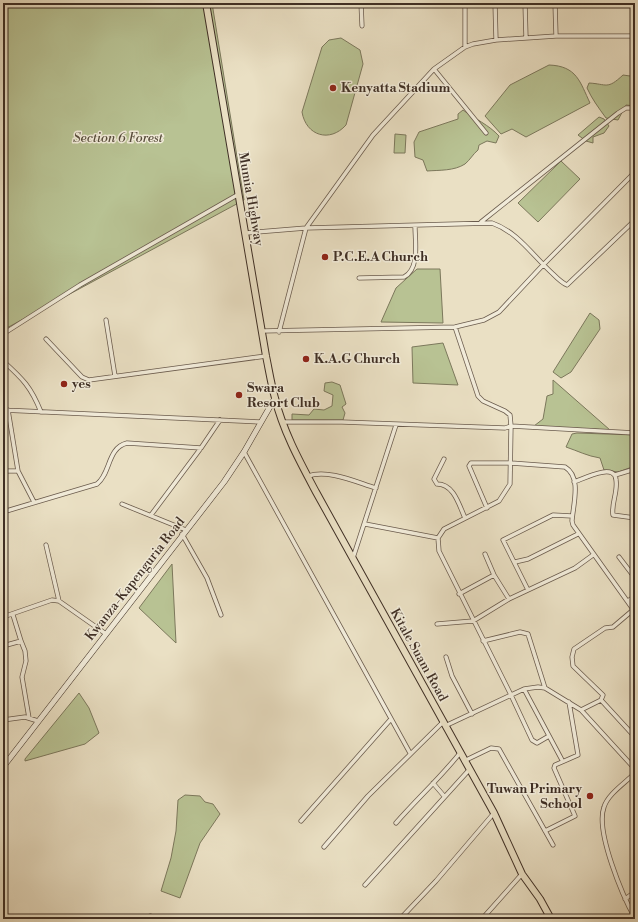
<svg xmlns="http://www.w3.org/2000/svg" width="638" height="922" font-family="'Libre Bodoni',serif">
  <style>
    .green { fill: #b8c293; stroke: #7c785c }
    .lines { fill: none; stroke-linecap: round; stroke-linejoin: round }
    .street-casing { stroke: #6a5b4d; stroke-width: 5 }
    .secondary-casing { stroke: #3f2f25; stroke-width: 6 }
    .highway-casing { stroke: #3f2f25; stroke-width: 8 }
    .street { stroke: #f1ebd9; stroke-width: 3.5 }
    .secondary { stroke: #f1ebd9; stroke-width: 5 }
    .highway { stroke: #eae0c4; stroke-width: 6 }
    .poi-dot { fill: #8f2418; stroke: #f1ebd9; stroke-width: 1.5 }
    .labels { text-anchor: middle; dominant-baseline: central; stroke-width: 3; stroke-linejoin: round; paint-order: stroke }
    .poi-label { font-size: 13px; font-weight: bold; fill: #3f2f25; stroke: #f1ebd9; text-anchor: start }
    .park-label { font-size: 13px; font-style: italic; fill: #574c3b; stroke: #f1ebd9 }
    .street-label { font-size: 13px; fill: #3f2f25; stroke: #f1ebd9 }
  </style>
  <rect width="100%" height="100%" fill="#eae0c4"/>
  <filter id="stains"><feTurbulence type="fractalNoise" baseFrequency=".005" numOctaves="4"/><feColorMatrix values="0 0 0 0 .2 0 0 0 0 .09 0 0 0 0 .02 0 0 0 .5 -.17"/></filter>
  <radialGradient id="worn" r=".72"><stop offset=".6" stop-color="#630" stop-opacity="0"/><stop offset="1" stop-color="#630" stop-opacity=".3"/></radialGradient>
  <path class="green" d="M3 3H212L244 200 3 330Z
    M341 38 360 50 363 64 346 125C330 143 306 136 302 112L322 47 329 40Z
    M549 65C577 66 580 82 590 103L526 137 512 129 501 134 485 116 510 85Z
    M635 69V106L626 105 618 120 606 118C598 107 592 99 587 88L589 83C607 84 607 90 623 75L630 76Z
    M463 110C475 119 489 125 499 136L496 143 487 141 479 145 478 150C473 154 470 160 465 164 454 171 440 170 427 171L423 160 415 157 414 142 419 132 458 119V114Z
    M599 117 604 119 609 126 604 133 593 137V143L586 141 578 135Z
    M395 134 406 135 405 153H394Z
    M561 161 580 179 538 222 518 203Z
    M417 269H440L443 323 381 322 396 288Z
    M590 313 599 320 600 329 571 372 561 378 553 372Z
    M443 343 458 385 413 383 412 347Z
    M553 380 610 430 534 426 543 419 547 396 553 394Z
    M332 382 340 385 346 404 342 407 345 413 343 420H292V414L309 415 314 409 324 410 332 406 333 395 324 391 325 383Z
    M577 433 635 435V466L618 472 604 470 600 458C587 456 578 451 566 447L572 434Z
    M172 564 176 643 139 608Z
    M79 693 89 708 99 733 85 744 25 761V759Z
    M185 795 200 796 205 802 213 804 220 814 200 843 180 898 161 891 171 858 176 831 178 800Z"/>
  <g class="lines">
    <g class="street-casing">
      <path id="street" d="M361 3 362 26
        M465 3V47
        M495 3 496 40
        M525 3 526 38
        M555 3 556 36
        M434 69 486 133
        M481 222 618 113 626 108H635
        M246 233 306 228 492 223C518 232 533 256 553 274 557 278 562 283 567 285L635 220
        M359 278 404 277C420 269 415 241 415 226
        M106 320 115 376
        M455 327 478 396 483 401 505 411 510 415 511 426 510 484 499 501 444 529 438 538 439 551 511 695 532 740 537 743 549 736
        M262 331 455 327 484 320 499 312 543 265 635 172
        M279 332 306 228 373 135 434 69 465 47 473 44 496 40 556 36H635
        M3 334 80 285 239 194
        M46 339 82 377 89 380 266 356
        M3 361C23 379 31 387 41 412
        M3 410 261 422
        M8 410 18 471 34 502
        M283 422H342L505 428 511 426 635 433
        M244 452 410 753
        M444 459 434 479 437 484C454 484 459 505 465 518
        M3 471H18
        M615 475 635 469
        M308 476C328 469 356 482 376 488
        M574 482C583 479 615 462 616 480 618 492 611 504 613 515L635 518
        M122 504 186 530
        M487 508 469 466 471 463H511L565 467C582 477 573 505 572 521L573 525 635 612
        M3 512 97 484C111 473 107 448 127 443L201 448
        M151 515 201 448 220 420
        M365 524 438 538
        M182 534 207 578 221 615
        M46 545 59 601
        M485 554 494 575 509 599
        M619 557 635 578
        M353 558 396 425
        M515 562 528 559 578 534
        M528 590 503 540 553 515 572 516
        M459 594 494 575
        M628 601 635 596
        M3 617 52 600 59 601 106 634
        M437 624 473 621 509 599 575 568 593 555
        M21 641 25 651 26 661 22 677 29 718
        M483 641 520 632 528 634 545 688
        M3 646 21 641 13 615
        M446 657 452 676 472 714
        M524 689 562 760
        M601 700 635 737
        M581 710 601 700 603 695 573 666 572 657 574 649 605 628 613 627 633 610
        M3 720 25 717 38 721
        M445 726 524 689 538 687 545 688 581 710 635 769
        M464 761 491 748 499 749 553 845
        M635 773C625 783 608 794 604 807 595 831 623 897 635 918
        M433 783 444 796
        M301 821 391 719
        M396 823C417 799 440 778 460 753
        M545 831 575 816 554 768 555 765 578 755 569 702
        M324 847 368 796 443 722
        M365 885 469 770
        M625 899 635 892
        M3 917 12 919
        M146 919 150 916 161 919
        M400 919 436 881 494 813
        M482 919 522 874"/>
    </g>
    <g class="secondary-casing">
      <path id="secondary" d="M3 767 224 482 244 452 275 398"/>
    </g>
    <g class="highway-casing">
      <path id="highway" d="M206 3 266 356C269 370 271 384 275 398 283 431 300 462 316 492L494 813 522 874 540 899 551 919"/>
    </g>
    <use href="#street" class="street"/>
    <use href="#secondary" class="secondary"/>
    <use href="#highway" class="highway"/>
  </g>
  <g class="poi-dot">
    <circle cx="333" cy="88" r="4"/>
    <circle cx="325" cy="257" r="4"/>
    <circle cx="306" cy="359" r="4"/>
    <circle cx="64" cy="384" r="4"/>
    <circle cx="239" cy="395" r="4"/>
    <circle cx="590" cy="796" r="4"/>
  </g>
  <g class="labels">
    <g class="poi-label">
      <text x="341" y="88">Kenyatta Stadium</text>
      <text x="333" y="257">P.C.E.A Church</text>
      <text x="314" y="359">K.A.G Church</text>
      <text x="72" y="384">yes</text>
      <text x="247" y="388">Swara<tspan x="247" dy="15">Resort Club</tspan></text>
      <text x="582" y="789" text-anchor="end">Tuwan Primary<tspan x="582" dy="15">School</tspan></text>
    </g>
    <g class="park-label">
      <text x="118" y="138">Section 6 Forest</text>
    </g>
    <g class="street-label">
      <text transform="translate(251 199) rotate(80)">Mumia Highway</text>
      <text transform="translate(135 579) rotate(-52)">Kwanza-Kapenguria Road</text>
      <text transform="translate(419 655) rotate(61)">Kitale Suam Road</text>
    </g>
  </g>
  <rect width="638" height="922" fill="none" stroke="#eae0c4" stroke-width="16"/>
  <rect x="4" y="4" width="630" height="914" fill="none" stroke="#3f2f25" stroke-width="2"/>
  <rect x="8" y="8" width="622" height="906" fill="none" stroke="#3f2f25"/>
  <rect width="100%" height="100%" filter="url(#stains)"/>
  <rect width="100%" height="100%" fill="url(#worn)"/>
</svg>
